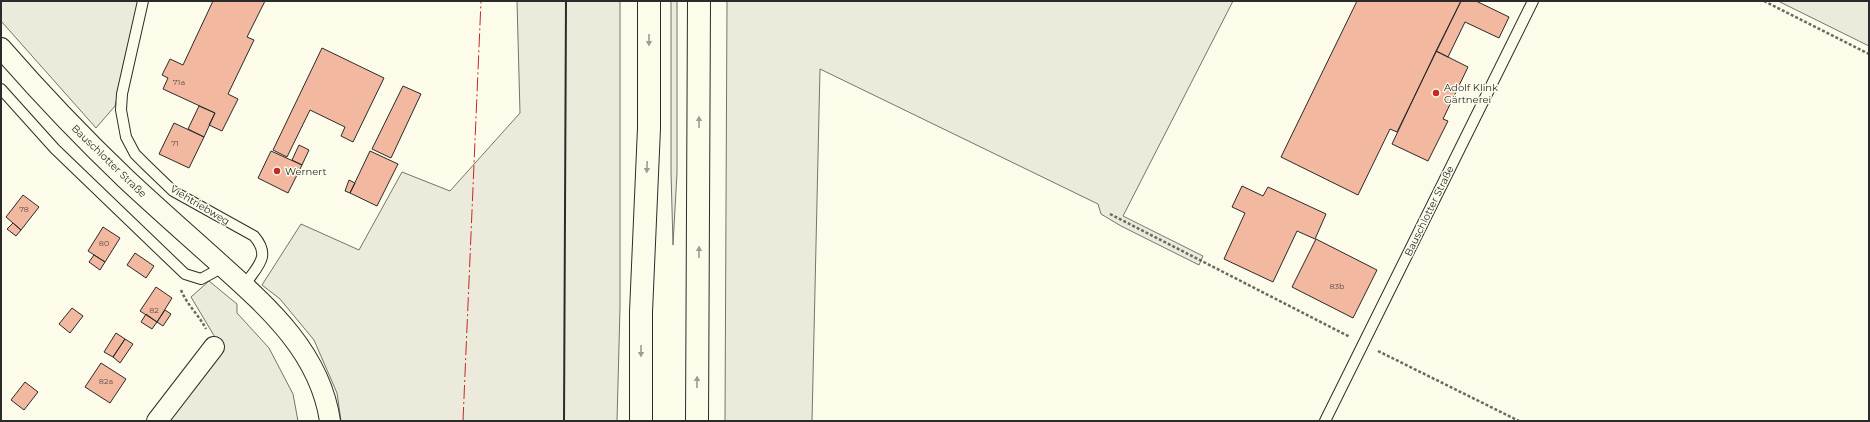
<svg xmlns="http://www.w3.org/2000/svg" width="1870" height="422" font-family="Montserrat,sans-serif">
  <style>
    .green { fill: #ecebdb; stroke: #74746e }
    .building { fill: #f2b8a0; stroke: #2b2b2b }
    .lines { fill: none; stroke-linecap: round; stroke-linejoin: round }
    .lane-casing { stroke: #2b2b2b; stroke-width: 12 }
    .street-casing { stroke: #2b2b2b; stroke-width: 22 }
    .highway-casing { stroke: #2b2b2b; stroke-width: 24 }
    .path { stroke: #6a6964; stroke-width: 2.5; stroke-dasharray: 3 2; stroke-linecap: butt }
    .lane { stroke: #fdfbea; stroke-width: 10 }
    .street { stroke: #fdfbea; stroke-width: 20 }
    .highway { stroke: #fdfbea; stroke-width: 22 }
    .wall { stroke: #2b2b2b; stroke-width: 2 }
    .power { stroke: #c62828; stroke-width: 1; stroke-dasharray: 14 3 2 3; stroke-linecap: butt }
    .oneway { fill: #9e9d94 }
    .poi-dot { fill: #c62828; stroke: #fdfbea; stroke-width: 1.5 }
    .labels { text-anchor: middle; dominant-baseline: central; stroke-width: 3; stroke-linejoin: round; paint-order: stroke }
    .number-label { font-size: 8px; fill: #5d4e48 }
    .poi-label { font-size: 10px; fill: #2b2b2b; stroke: #fdfbea; text-anchor: start }
    .street-label { font-size: 10px; fill: #2b2b2b; stroke: #fdfbea }
  </style>
  <rect width="100%" height="100%" fill="#fdfbea"/>
  <path class="green" d="M1 1H139L115 106 96 128 1 21Z
    M517 1H620V308L617 421H341L337 393 314 340 280 299 262 285 301 224 359 250 402 172 450 191 520 113Z
    M671 1H677V173L673 245 671 172Z
    M727 1H1233L1123 216 1203 256 1199 265 1121 226 1101 214 1098 204 820 69 812 421H725Z
    M1778 1H1869V46Z
    M209 281 237 304V313L269 348 293 394 298 421H168L222 349 191 297Z"/>
  <path class="building" d="M213 1H265L247 37 254 40 228 94 238 99 222 131 209 125 215 113 163 89 168 78 162 75 170 59 183 65Z
    M1357 1H1461L1397 132 1390 129 1358 195 1281 157Z
    M1461 1H1476L1509 17 1499 38 1465 22 1448 57 1436 51Z
    M322 48 384 78 353 142 341 136 345 127 310 110 287 157 273 150Z
    M1436 51 1468 67 1443 119 1448 121 1428 161 1392 144Z
    M403 86 421 94 391 158 372 149Z
    M199 106 215 113 204 137 188 129Z
    M174 123 204 137 189 168 159 154Z
    M299 145 309 150 302 165 292 160Z
    M271 151 302 165 288 193 258 178Z
    M370 151 398 164 377 206 350 193Z
    M349 180 355 183 350 193 345 191Z
    M1242 186 1263 196 1268 187 1326 214 1315 239 1297 231 1273 282 1224 259 1245 213 1232 207Z
    M23 195 39 207 21 230 6 217Z
    M13 223 21 230 16 236 7 229Z
    M103 227 120 238 105 262 88 251Z
    M1316 239 1377 270 1353 318 1292 287Z
    M135 253 154 266 146 278 127 265Z
    M94 255 105 262 100 270 89 262Z
    M156 287 172 298 157 322 140 311Z
    M72 308 83 316 70 333 59 324Z
    M165 310 171 314 163 326 157 322Z
    M146 314 157 322 152 329 141 322Z
    M116 333 125 339 113 357 104 352Z
    M125 339 133 344 120 363 113 357Z
    M101 363 126 379 110 403 85 387Z
    M25 382 38 392 24 410 11 400Z"/>
  <g class="lines">
    <g class="lane-casing">
      <path id="lane" d="M143 1 122 94 121 110 126 137 135 154 145 164 173 191 254 236C272 257 257 266 244 286
        M1 89 55 149 185 274 201 279 223 267
        M1325 421 1533 1"/>
    </g>
    <g class="street-casing">
      <path id="street" d="M1 48C41 94 82 137 126 179 157 208 189 236 220 264 269 308 320 353 330 421
        M157 421 214 347"/>
    </g>
    <g class="highway-casing">
      <path id="highway" d="M641 421V312L649 128V1
        M697 421 699 1"/>
    </g>
    <path class="path" d="M1764 1 1869 54
      M1110 214 1350 337
      M181 290C187 305 199 315 206 329
      M1378 351 1519 421"/>
    <use href="#lane" class="lane"/>
    <use href="#street" class="street"/>
    <use href="#highway" class="highway"/>
    <path class="wall" d="M564 421 566 1"/>
    <path class="power" d="M463 421 481 1"/>
  </g>
  <defs><path id="oneway-solid" d="M-6-.8H1V-3.2L6.5 0L1 3.2V.8H-6Z"/></defs>
  <g class="oneway">
    <use href="#oneway-solid" transform="translate(649 40) rotate(90)"/>
    <use href="#oneway-solid" transform="translate(699 122) rotate(-90)"/>
    <use href="#oneway-solid" transform="translate(647 167) rotate(92)"/>
    <use href="#oneway-solid" transform="translate(699 252) rotate(-89)"/>
    <use href="#oneway-solid" transform="translate(641 351) rotate(90)"/>
    <use href="#oneway-solid" transform="translate(697 382) rotate(-89)"/>
  </g>
  <g class="poi-dot">
    <circle cx="1436" cy="93" r="4"/>
    <circle cx="277" cy="171" r="4"/>
  </g>
  <g class="labels">
    <g class="number-label">
      <text x="179" y="82">71a</text>
      <text x="175" y="143">71</text>
      <text x="24" y="209">78</text>
      <text x="104" y="243">80</text>
      <text x="1337" y="286">83b</text>
      <text x="154" y="310">82</text>
      <text x="106" y="381">82a</text>
    </g>
    <g class="poi-label">
      <text x="1444" y="87">Adolf Klink<tspan x="1444" dy="12">Gärtnerei</tspan></text>
      <text x="285" y="171">Wernert</text>
    </g>
    <g class="street-label">
      <text transform="translate(109 161) rotate(44)">Bauschlotter Straße</text>
      <text transform="translate(200 205) rotate(31)">Viehtriebweg</text>
      <text transform="translate(1429 211) rotate(-64)">Bauschlotter Straße</text>
    </g>
  </g>
  <rect width="1870" height="422" fill="none" stroke="#2b2b2b" stroke-width="4"/>
</svg>
